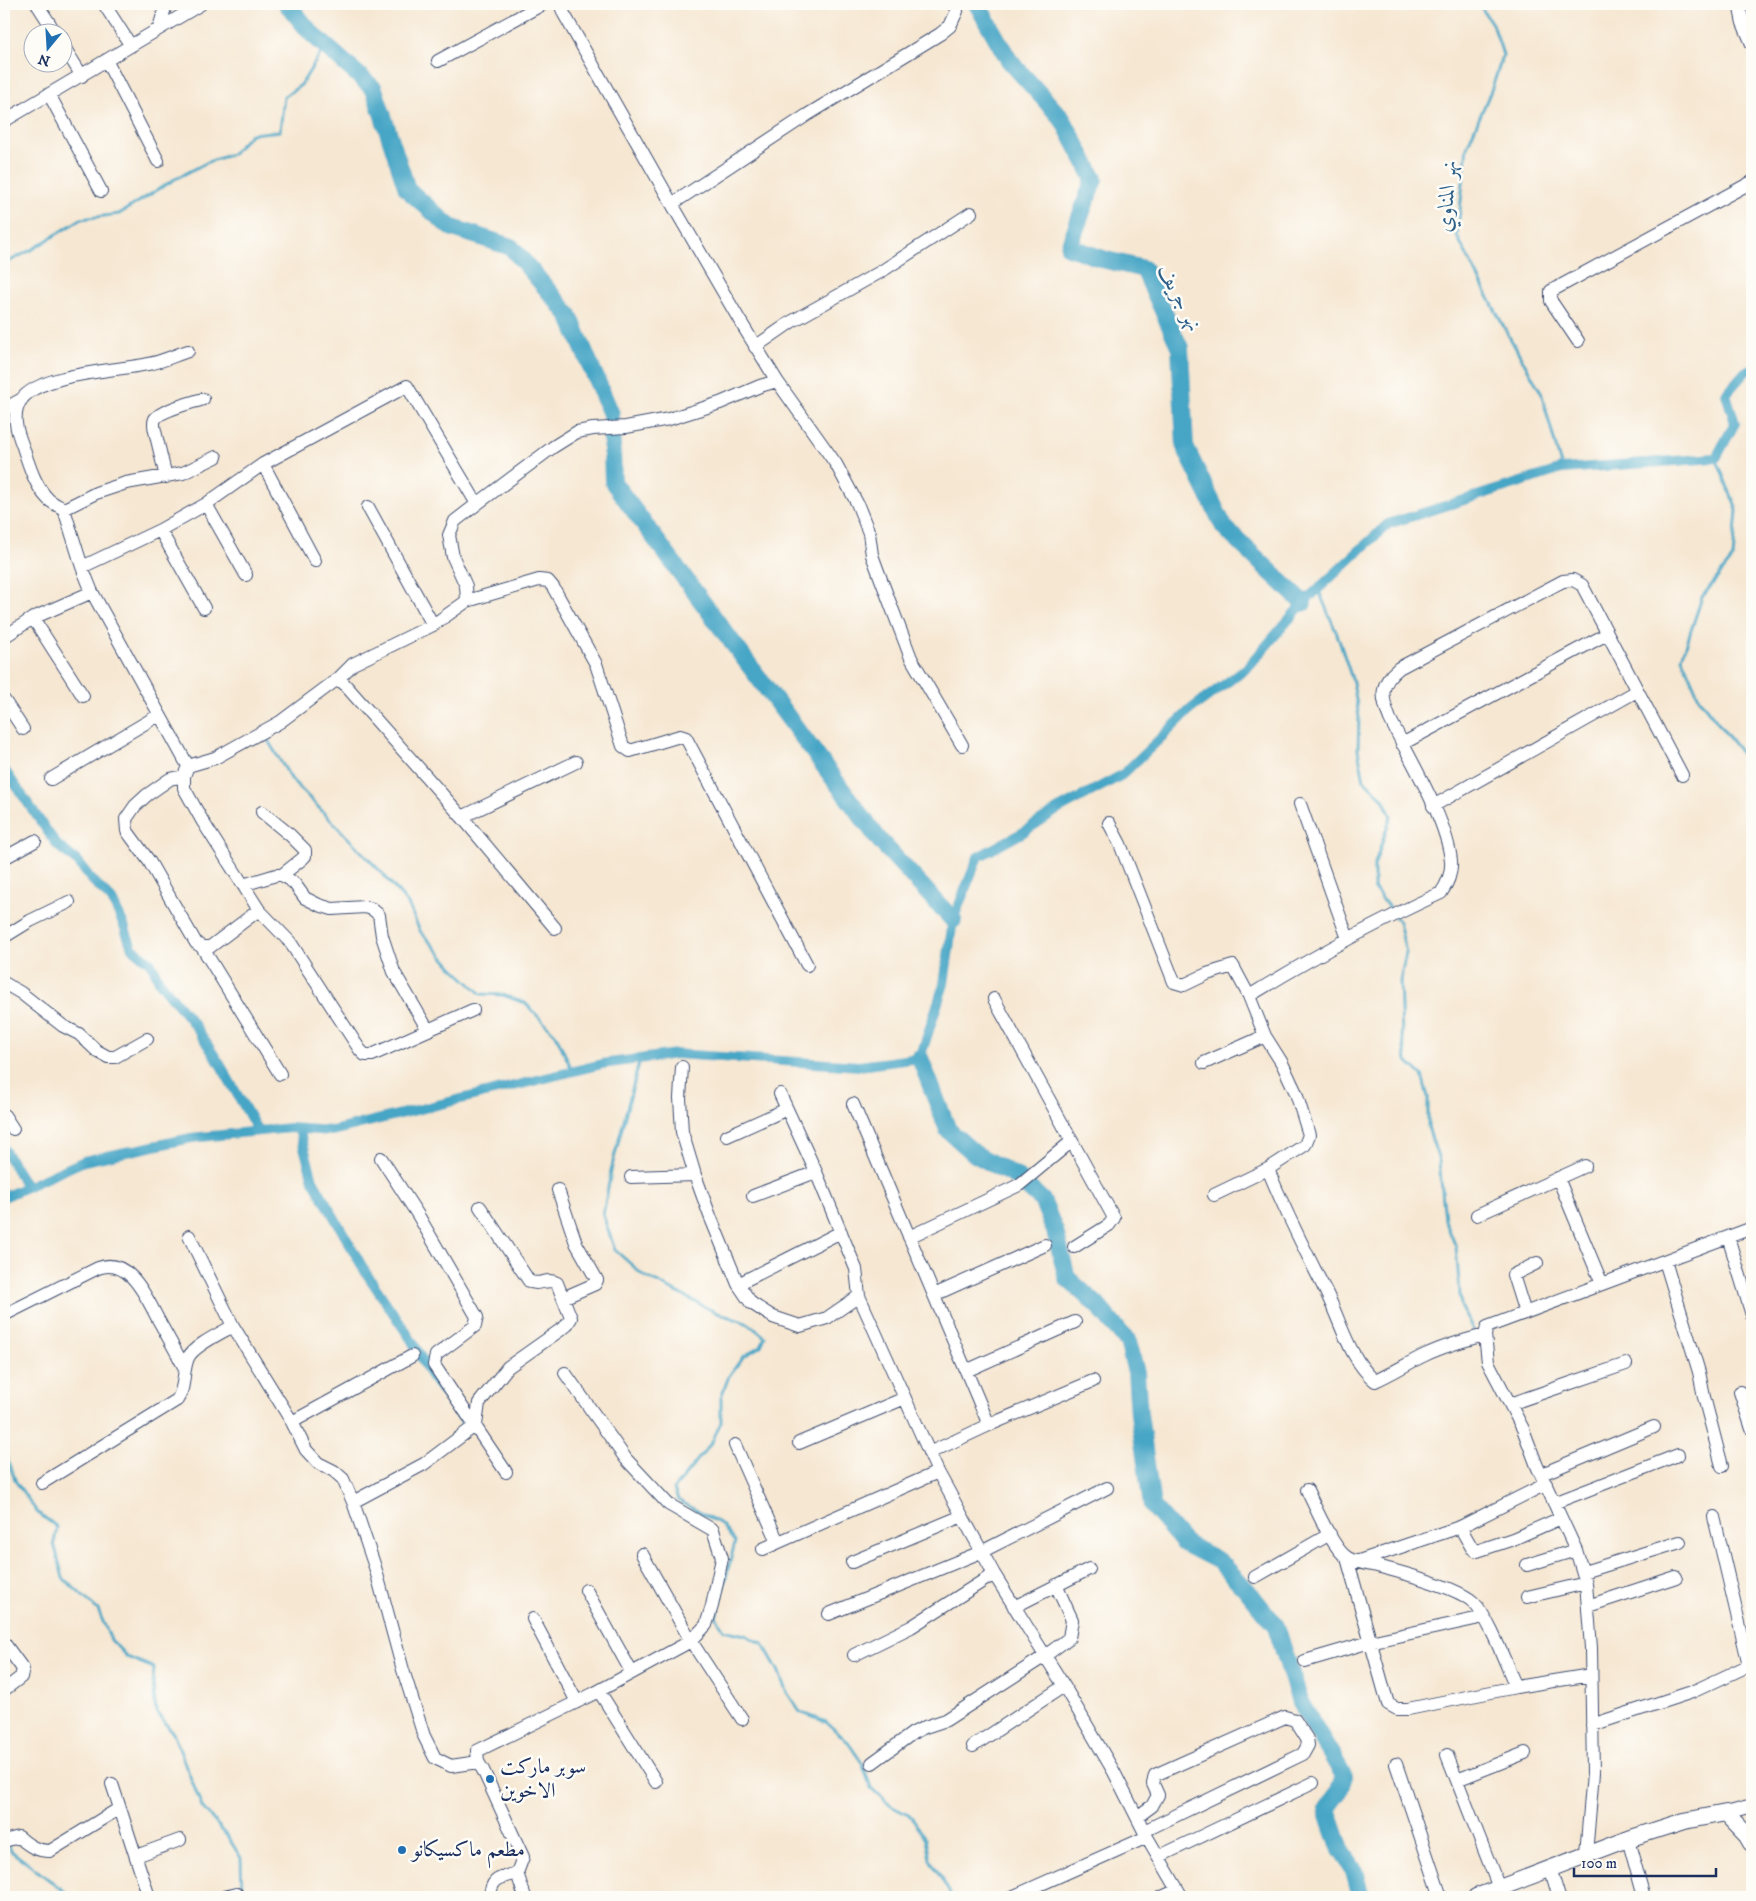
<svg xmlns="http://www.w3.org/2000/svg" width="1756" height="1901" font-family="'IM FELL DW Pica',Amiri,serif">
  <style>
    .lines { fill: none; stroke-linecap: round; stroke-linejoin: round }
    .stream { stroke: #47a6c6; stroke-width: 3 }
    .canal { stroke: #47a6c6; stroke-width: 10 }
    .river { stroke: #47a6c6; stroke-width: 18 }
    .minor-casing { stroke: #3c4b6f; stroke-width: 14 }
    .major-casing { stroke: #3c4b6f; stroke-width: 18 }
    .minor { stroke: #fff; stroke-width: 12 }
    .major { stroke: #fff; stroke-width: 16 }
    .poi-dot { fill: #1f6fb2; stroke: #fdfcf7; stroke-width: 2 }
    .labels { text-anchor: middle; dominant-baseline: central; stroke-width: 5; stroke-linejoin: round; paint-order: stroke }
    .poi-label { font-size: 21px; fill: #1b2f5e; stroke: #fdfcf7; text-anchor: start }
    .water-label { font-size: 22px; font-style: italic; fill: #2d5f88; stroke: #fdfcf7 }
  </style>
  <rect width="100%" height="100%" fill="#fdfcf7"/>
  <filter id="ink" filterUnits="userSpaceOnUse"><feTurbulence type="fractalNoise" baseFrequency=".02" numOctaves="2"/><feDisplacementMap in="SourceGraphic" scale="10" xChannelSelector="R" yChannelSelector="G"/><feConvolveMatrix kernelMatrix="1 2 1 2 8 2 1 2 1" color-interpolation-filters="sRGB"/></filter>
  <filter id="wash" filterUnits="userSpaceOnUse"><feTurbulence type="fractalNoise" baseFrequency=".0096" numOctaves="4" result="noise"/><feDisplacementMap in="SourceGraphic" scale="20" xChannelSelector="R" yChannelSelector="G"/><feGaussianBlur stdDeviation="1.12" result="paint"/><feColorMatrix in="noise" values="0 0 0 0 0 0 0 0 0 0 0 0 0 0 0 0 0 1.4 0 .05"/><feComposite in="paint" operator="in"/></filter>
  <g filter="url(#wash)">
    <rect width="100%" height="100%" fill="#f6e7d2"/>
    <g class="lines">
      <path class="stream" d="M1479 4 1494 27 1503 55 1492 88 1467 147 1457 236 1506 331 1541 392 1562 469
        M4 264 33 249 81 219 119 214 175 179 208 162 232 154 251 134 280 131 284 97 301 85 325 46
        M1716 458 1737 510 1733 558 1702 597 1682 658 1700 700 1752 767
        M1318 589 1337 634 1353 682 1359 717 1358 750 1364 780 1383 799 1391 816 1374 866V888L1392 912
        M267 739 292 780 382 873 408 904 420 931 452 967 481 994 503 995 525 1003 556 1035 573 1072
        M1395 917 1399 922 1406 953 1400 981 1402 1035 1406 1060 1422 1075 1428 1097V1127L1439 1161 1445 1220 1456 1247 1461 1306 1474 1333
        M640 1059 612 1166 603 1215 615 1250 643 1275 715 1312 749 1324 765 1337 761 1346 743 1357 729 1376 721 1397V1422L712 1442 674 1489 678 1500 721 1524 735 1542 716 1617 724 1630 745 1635 763 1644 778 1670 786 1691 800 1712 826 1722 847 1741 862 1763 871 1788 891 1806 912 1817 926 1840 930 1859 952 1897
        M4 1451 16 1482 37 1512 57 1527 54 1543 63 1578 98 1610 111 1640 127 1657 154 1668 153 1684 156 1712 173 1733 202 1807 228 1837 241 1858 242 1894 245 1897
        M8 1843 11 1851 72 1897"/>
      <path class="canal" d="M4 769 57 845 78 862 90 878 112 900 123 923 132 948 151 963 159 981 196 1027 220 1064 258 1131
        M299 1129 313 1180 366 1273 412 1341 431 1376 465 1421
        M4 1149 26 1186
        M4 1197 84 1161 191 1138 290 1128 332 1131 602 1064 676 1054 859 1066 920 1058 944 984 953 920 978 857 1022 833 1057 810 1122 775 1191 709 1248 667 1303 603 1388 524 1562 469 1716 458 1735 423 1726 394 1745 372 1752 369"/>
      <path class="river" d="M287 4 311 33 374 89 407 189 450 227 511 247 569 315 611 414 613 482 880 841 953 920
        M977 4 1009 60 1063 120 1094 179 1069 247 1106 260 1144 269 1180 348 1185 447 1224 527 1303 603
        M920 1058 948 1130 975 1154 1015 1176 1042 1200 1055 1231 1067 1278 1097 1305 1128 1342 1136 1372 1139 1414 1152 1506 1184 1543 1219 1561 1246 1589 1276 1626 1300 1702 1344 1776 1338 1794 1327 1809 1341 1850 1353 1868 1361 1897"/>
    </g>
  </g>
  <g filter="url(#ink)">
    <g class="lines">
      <g class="minor-casing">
        <path id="minor" d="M37 4 55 32
          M104 4 131 46
          M560 4 564 14 672 204
          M1739 4 1743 23 1752 44
          M159 28 165 8 164 4
          M62 44 82 76
          M106 60 158 161
          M438 61 543 4
          M49 94 101 191
          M4 121 201 4
          M1578 341 1551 301V291L1752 182
          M755 347 791 322 882 271 971 213
          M777 381 836 464 857 503 869 533 872 555 879 574 911 658 962 745
          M4 409 22 399
          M263 464 315 561
          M166 477 155 431C154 427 153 423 155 419 161 410 191 403 203 399
          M206 504 246 575
          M477 504 553 447 577 432 593 429 626 427 669 419 720 403 760 386 777 381 740 321 672 204 807 115 940 34 950 26 957 11 953 4
          M368 507 433 625
          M64 509 96 493 126 483 183 473 216 457
          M160 530 204 608
          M82 567 64 509C59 506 52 503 48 499 35 486 29 465 23 447 17 432 11 415 21 400 40 373 117 371 148 364 162 362 175 355 188 351
          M467 601 539 580 548 581 553 587 596 664 623 746 630 751 680 736 686 738 807 965
          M33 618 83 696
          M4 637 33 618 92 592 188 766 215 758 280 722 339 678 353 664 433 625 467 601 466 586 453 557 449 535 455 521 477 504 407 386 263 464 206 504 160 530 82 567 92 592
          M339 678 462 817 555 928
          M4 700 23 729
          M1402 744 1607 634
          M188 766 184 776V788L203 822 259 910 290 942 360 1050 365 1055H372L473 1010
          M184 776 170 779 147 795 135 806 126 819 127 831 149 861 196 943 202 947H210L259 910
          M51 779 159 715
          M1300 804 1348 939
          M1433 806 1637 691
          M262 812 290 835 305 850V856L302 859 282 875
          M462 817 576 762
          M1109 823 1120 844 1174 982 1184 985 1207 974 1233 966 1249 996 1265 1036 1282 1063 1296 1093 1309 1135 1305 1145 1268 1169
          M4 858 35 841
          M243 885 276 875H282L294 883 305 898 319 905 332 909 365 907 372 909 379 915 382 936 394 972 428 1030
          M4 937 30 921 69 902
          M202 947 280 1074
          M4 983 21 993 63 1026 79 1034 97 1051 108 1057H115L147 1039
          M1249 996C1311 958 1375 923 1441 893 1448 883 1452 873 1451 861 1447 819 1409 758 1390 719 1381 697 1379 684 1399 668L1563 581 1573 580 1582 585 1682 775
          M994 999 1114 1218 1109 1225 1074 1247
          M1204 1063 1265 1036
          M682 1067 680 1098 682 1132 695 1175 710 1216 738 1284 751 1303 773 1317 800 1326 827 1318 859 1296
          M780 1094 816 1172 856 1269 859 1296 938 1472 994 1574 1064 1686 1114 1772 1147 1837 1182 1897
          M853 1104 989 1425
          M4 1115 13 1129
          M727 1136 787 1109
          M381 1158 418 1215 477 1317 475 1326 436 1355 434 1365 506 1472
          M631 1177 695 1175
          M1558 1178 1602 1284
          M558 1190 576 1243 597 1280 595 1284 563 1298
          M1214 1195 1268 1169C1285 1212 1306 1252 1327 1294 1341 1323 1350 1360 1375 1381 1393 1373 1408 1363 1425 1355 1444 1346 1465 1340 1485 1335
          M753 1196 816 1172
          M1477 1215 1585 1166
          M189 1236 233 1326 292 1422 306 1450 318 1463 334 1471 343 1479 353 1502 375 1567 403 1670 424 1736 435 1758 451 1766 478 1762 483 1770 523 1857 517 1873 525 1897
          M909 1237 1019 1185 1072 1141
          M1728 1237 1752 1315
          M1665 1261 1699 1372 1704 1397 1722 1466
          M738 1284 841 1232
          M934 1295 1045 1245
          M1525 1313 1513 1275 1537 1263
          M4 1315 98 1268C130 1256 147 1299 159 1321 168 1337 177 1353 185 1369
          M966 1371 1075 1322
          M1740 1392 1752 1429
          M1510 1404 1626 1364
          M292 1422 412 1356
          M799 1443 905 1398
          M735 1445 778 1542
          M929 1453 989 1425 1093 1381
          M1542 1474 1654 1427
          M42 1483 177 1400C186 1387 182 1372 188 1358 193 1346 221 1333 233 1326
          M1307 1490C1315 1506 1333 1550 1348 1558 1356 1563 1368 1564 1377 1566 1400 1572 1457 1587 1473 1602 1489 1617 1506 1665 1516 1687
          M353 1502 424 1464 476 1425 479 1403 508 1367 566 1326 571 1318 557 1283C547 1277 538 1287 529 1281L480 1207
          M1554 1503 1678 1455
          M1714 1517 1749 1665
          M1460 1527 1472 1548 1477 1551 1513 1539 1561 1518
          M763 1549 938 1472
          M642 1554 691 1641 742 1719
          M1347 1558 1388 1704 1397 1709H1408L1516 1687 1591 1675
          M852 1562 962 1516
          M1356 1562 1460 1527 1546 1484
          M1527 1565 1576 1550
          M1584 1572 1680 1542
          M1255 1577 1330 1534
          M586 1590 632 1673
          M1527 1597 1586 1583
          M1588 1606 1676 1577
          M1014 1607 1089 1569
          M829 1614 981 1552 1107 1488
          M533 1619 577 1702
          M4 1643 23 1669 21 1677 4 1690
          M854 1655 911 1627 994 1574
          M1305 1661 1370 1642 1484 1617
          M599 1691 656 1782
          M1592 1725 1692 1692 1752 1664
          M973 1746 1064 1686
          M1447 1755 1499 1888
          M478 1762 477 1751 593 1694 691 1641 706 1625 712 1606 722 1558 713 1530 668 1504 626 1459 565 1373
          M872 1763 913 1733 925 1727 946 1720 1045 1656 1069 1638 1072 1620 1056 1585
          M1396 1764 1441 1897
          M1457 1780 1525 1753
          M112 1784 149 1897
          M1726 1813 1752 1806
          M1137 1817 1152 1806 1158 1795 1153 1784 1155 1775 1285 1717 1295 1720 1307 1739 1308 1745 1303 1754 1144 1831
          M1628 1839 1644 1897
          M4 1841 19 1837C29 1846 37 1851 50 1851L120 1808
          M1586 1854 1593 1773 1591 1648 1586 1583 1576 1550 1537 1466 1523 1429 1488 1362 1485 1335 1487 1327 1752 1228
          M136 1856 180 1840
          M1160 1856 1313 1783
          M1550 1868 1559 1897
          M224 1897 237 1894
          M490 1897C491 1877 501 1878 517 1873
          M1012 1897 1147 1837
          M1162 1897 1178 1890"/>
      </g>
      <g class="major-casing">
        <path id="major" d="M1476 1897 1628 1839 1684 1821 1726 1813 1748 1836 1752 1843"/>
      </g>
      <use href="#minor" class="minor"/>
      <use href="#major" class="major"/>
    </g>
  </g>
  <g class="poi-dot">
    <circle cx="490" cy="1779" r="5"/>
    <circle cx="402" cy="1850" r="5"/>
  </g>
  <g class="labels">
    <g class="poi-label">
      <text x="500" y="1767">سوبر ماركت<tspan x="500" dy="24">الاخوين</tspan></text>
      <text x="412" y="1850">مطعم ماكسيكانو</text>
    </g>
    <g class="water-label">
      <text transform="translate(1447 196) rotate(-86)">نهر المناوي</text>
      <text transform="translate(1180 298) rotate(63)">نهر جريف</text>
    </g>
  </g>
  <rect width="1756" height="1901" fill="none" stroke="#fdfcf7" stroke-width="20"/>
  <g transform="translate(48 48) rotate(198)"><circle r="24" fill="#fdfcf7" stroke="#a3aaba"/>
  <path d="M0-4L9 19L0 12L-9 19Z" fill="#1f6fb2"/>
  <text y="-8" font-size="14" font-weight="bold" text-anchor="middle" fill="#1b2f5e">N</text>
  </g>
  <path d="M1574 1868v8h142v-8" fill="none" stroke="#1b2f5e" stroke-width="2.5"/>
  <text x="1581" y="1868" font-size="15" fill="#1b2f5e" stroke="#fdfcf7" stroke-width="4" paint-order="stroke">100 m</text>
</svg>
